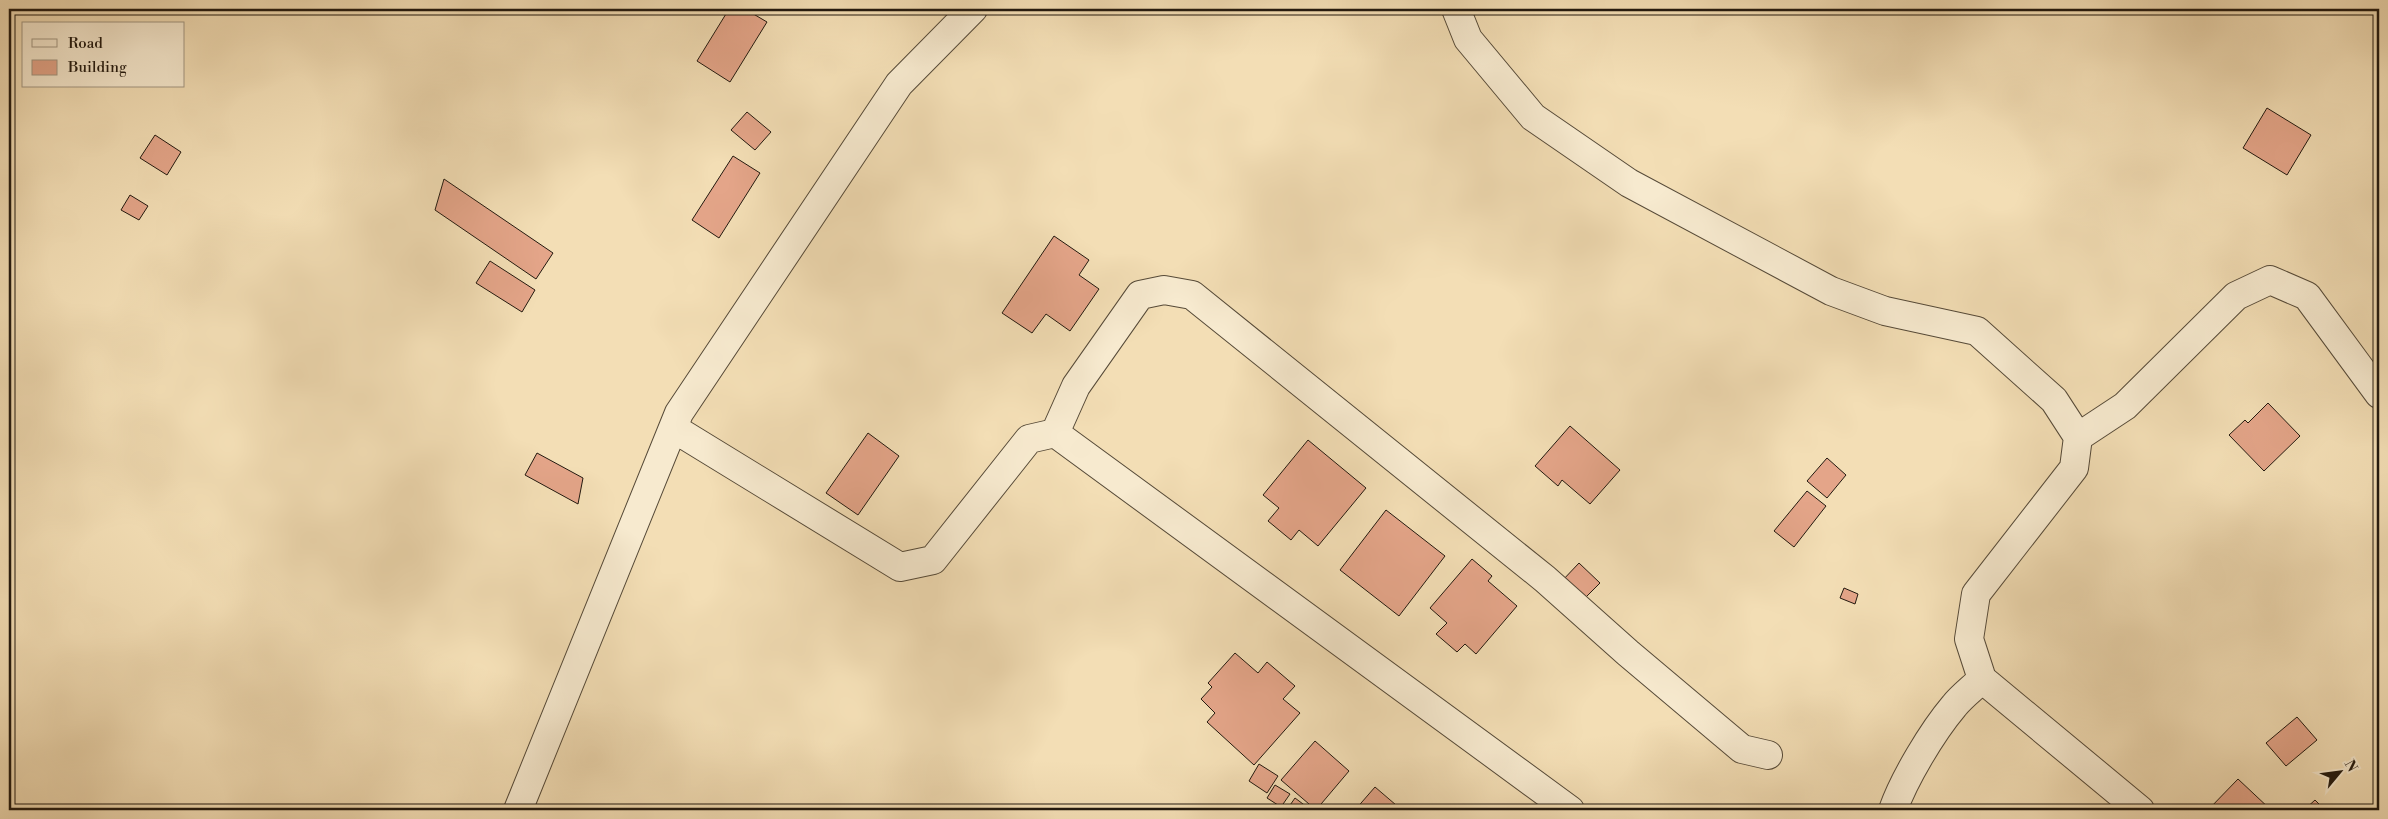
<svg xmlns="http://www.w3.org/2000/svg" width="2388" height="819" font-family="'Libre Bodoni',serif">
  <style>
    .building { fill: #e4a589; stroke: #22190f }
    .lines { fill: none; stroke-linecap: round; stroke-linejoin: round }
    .street-casing { stroke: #564a38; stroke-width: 30 }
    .street { stroke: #f7eacf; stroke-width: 28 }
  </style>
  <rect width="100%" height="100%" fill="#f3deb5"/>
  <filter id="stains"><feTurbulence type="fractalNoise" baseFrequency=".004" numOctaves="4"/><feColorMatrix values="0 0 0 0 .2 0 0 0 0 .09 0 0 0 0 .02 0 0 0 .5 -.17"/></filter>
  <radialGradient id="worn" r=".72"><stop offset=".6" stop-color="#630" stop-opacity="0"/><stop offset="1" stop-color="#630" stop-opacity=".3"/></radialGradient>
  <path class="building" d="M729 9H745L767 22 730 82 697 61Z
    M2267 108 2311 135 2287 175 2243 148Z
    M747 112 771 132 755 150 731 130Z
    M155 135 181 152 167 175 140 158Z
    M733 156 760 173 719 238 692 220Z
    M444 179 553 253 536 279 435 210Z
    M130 195 148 206 139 220 121 210Z
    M1054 236 1089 260 1079 275 1099 289 1070 331 1046 314 1032 333 1002 313Z
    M490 261 535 290 522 312 476 283Z
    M2268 403 2300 436 2264 471 2229 435 2245 420 2248 423Z
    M1570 426 1620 470 1590 504 1562 480 1558 486 1535 466Z
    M868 433 899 456 858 515 826 493Z
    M1308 440 1366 488 1318 546 1299 530 1291 540 1268 521 1279 508 1263 495Z
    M537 453 583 478 578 504 525 475Z
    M1827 458 1846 475 1827 498 1807 481Z
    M1807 491 1826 506 1794 547 1774 531Z
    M1386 510 1445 556 1399 616 1340 570Z
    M1472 559 1492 576 1488 581 1517 606 1476 654 1465 644 1457 652 1436 634 1447 623 1430 608Z
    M1579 563 1600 583 1581 602 1561 582Z
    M1844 588 1858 594 1855 604 1840 598Z
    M1235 653 1258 673 1267 662 1295 686 1283 699 1300 713 1254 765 1207 722 1215 713 1201 699 1212 687 1208 683Z
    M2297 717 2317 740 2286 766 2266 743Z
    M1315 741 1349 771 1316 810 1281 780Z
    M1259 764 1278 776 1267 793 1249 781Z
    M2238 779 2271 810H2208Z
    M1275 785 1290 794 1281 807 1267 798Z
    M1375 787 1396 805 1392 810H1355Z
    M1295 798 1311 810H1291L1288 808Z
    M2315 800 2325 810H2304Z"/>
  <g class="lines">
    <g class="street-casing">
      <path id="street" d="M1456 9 1468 39 1533 117 1629 183 1831 291 1885 311 1977 331 2054 400 2078 437 2074 468 1976 594 1969 639 1982 679 2140 810
        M673 428 900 567 933 560 1029 439 1055 433 1570 810
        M1055 433 1076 386 1140 295 1164 290 1192 295 1545 579 1628 653 1742 749 1768 755
        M2078 437 2125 406 2236 296 2270 280 2307 296 2379 394
        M518 810 679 413 899 84 973 9
        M1893 810C1904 779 1932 732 1954 706 1962 696 1973 688 1982 679"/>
    </g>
    <use href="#street" class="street"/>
  </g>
  <rect width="2388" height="819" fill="none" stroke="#f3deb5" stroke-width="30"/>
  <rect x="10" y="10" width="2368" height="799" fill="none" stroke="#22190f" stroke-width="2.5"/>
  <rect x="15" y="15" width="2358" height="789" fill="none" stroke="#22190f"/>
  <rect x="22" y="22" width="162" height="65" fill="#f7eacf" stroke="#a29682"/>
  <rect x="32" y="39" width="25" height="8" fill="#f7eacf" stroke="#a29682"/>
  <text x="68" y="48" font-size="15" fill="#22190f">Road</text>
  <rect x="32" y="60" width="25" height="15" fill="#e4a589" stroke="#a29682"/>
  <text x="68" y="72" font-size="15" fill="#22190f">Building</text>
  <g transform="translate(2340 772) rotate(61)" stroke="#f7eacf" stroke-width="4" paint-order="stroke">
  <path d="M0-4L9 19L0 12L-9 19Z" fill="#22190f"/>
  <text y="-8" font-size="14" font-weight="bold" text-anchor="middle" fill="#22190f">N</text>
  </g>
  <rect width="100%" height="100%" filter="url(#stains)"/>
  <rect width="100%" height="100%" fill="url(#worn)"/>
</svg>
